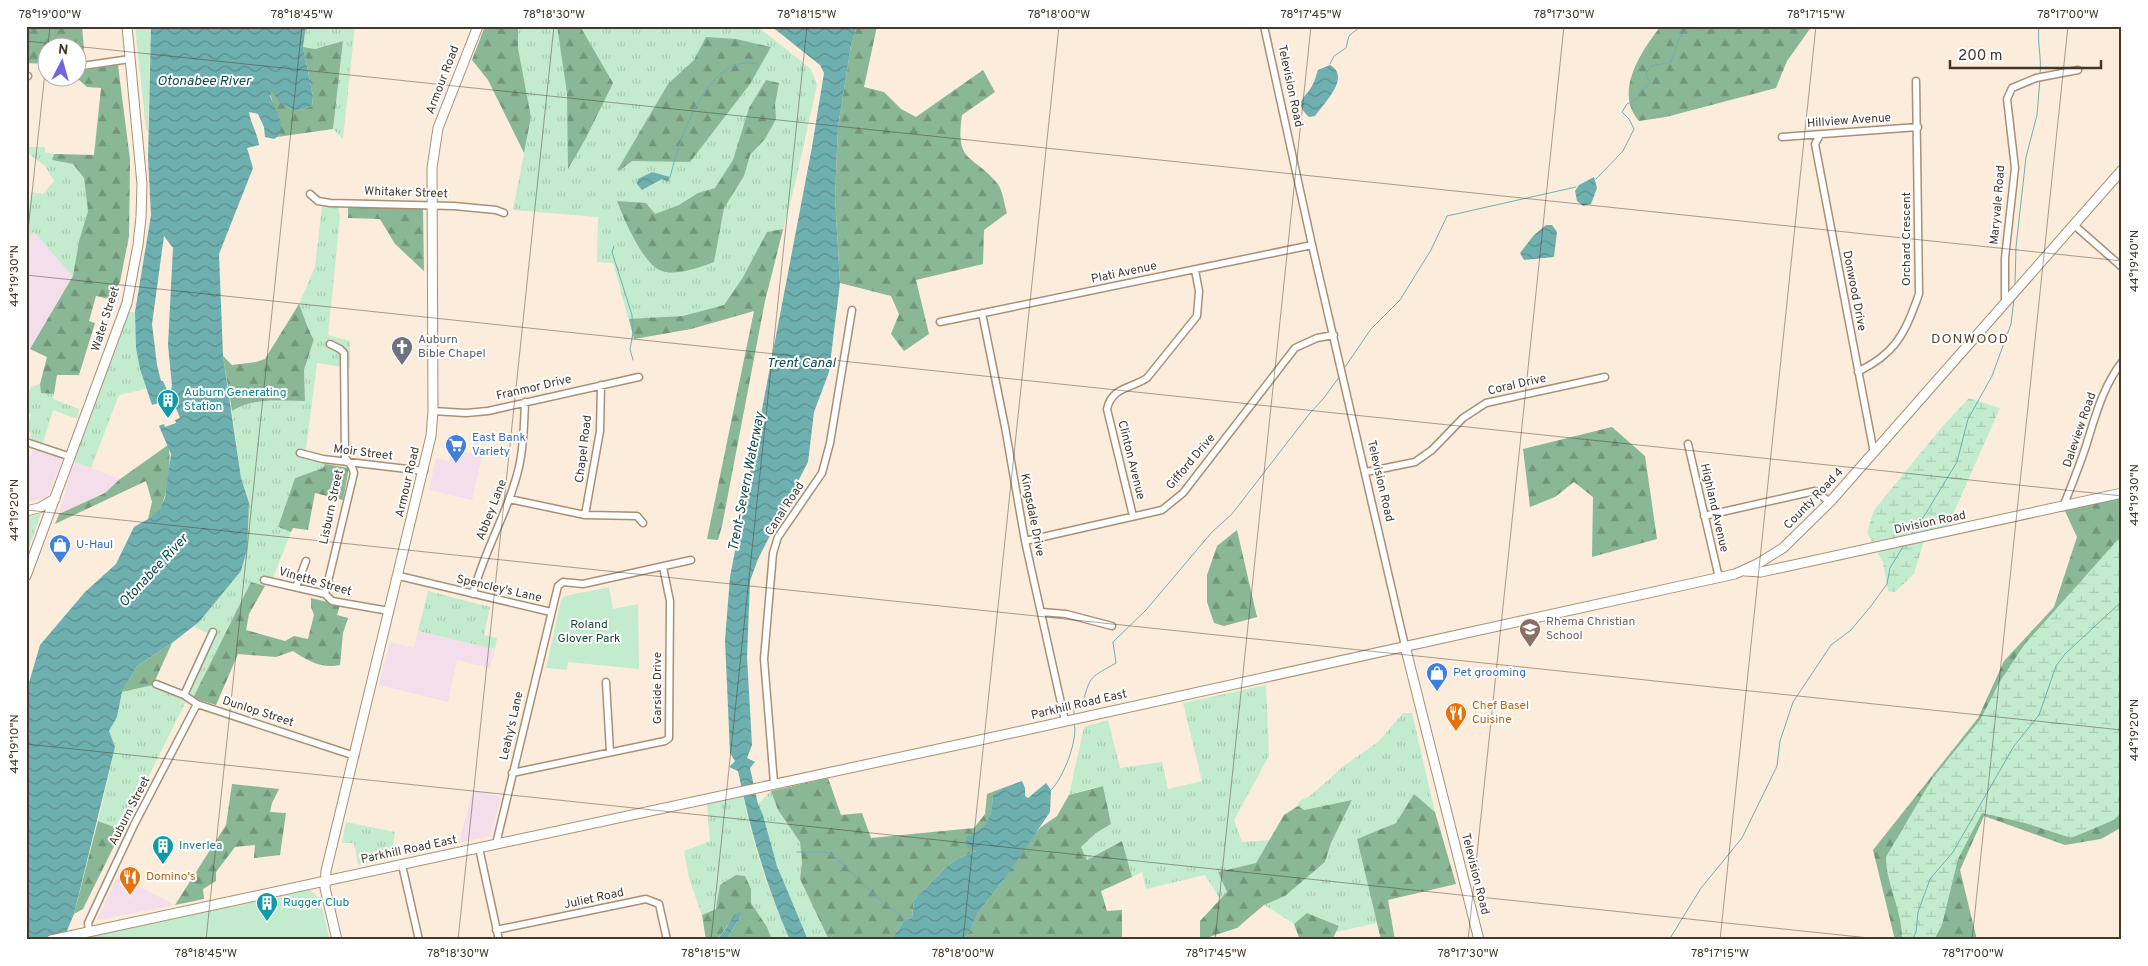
<svg xmlns="http://www.w3.org/2000/svg" width="2148" height="966" font-family="Overpass,sans-serif">
  <style>
    .commercial { fill: #f4deeb }
    .grass { fill: url(#grass-tufts) }
    .forest { fill: url(#forest-firs) }
    .wetland { fill: url(#wetland-marsh) }
    .green { fill: #c3ecce }
    .water { fill: url(#water-waves) }
    .lines { fill: none; stroke-linecap: round; stroke-linejoin: round }
    .stream { stroke: #6eb0b0; stroke-width: 1 }
    .street-casing { stroke: #a89076; stroke-width: 9 }
    .secondary-casing { stroke: #a89076; stroke-width: 11 }
    .street { stroke: #fff; stroke-width: 6 }
    .secondary { stroke: #fff; stroke-width: 9 }
    .ticks { fill: none; stroke: #41372c; stroke-width: 1; stroke-opacity: 0.45 }
    .labels { text-anchor: middle; dominant-baseline: central; stroke-width: 4; stroke-linejoin: round; paint-order: stroke }
    .street-label { font-size: 12px; fill: #41372c; stroke: #fff }
    .worship-label { font-size: 12px; fill: #5b616d; stroke: #fff; text-anchor: start }
    .culture-label { font-size: 12px; fill: #0d838f; stroke: #fff; text-anchor: start }
    .shop-label { font-size: 12px; fill: #366cbe; stroke: #fff; text-anchor: start }
    .education-label { font-size: 12px; fill: #785e54; stroke: #fff; text-anchor: start }
    .park-label { font-size: 12px; fill: #154929; stroke: #fff }
    .food-label { font-size: 12px; fill: #c56008; stroke: #fff; text-anchor: start }
    .water-label { font-size: 14px; font-style: italic; fill: #0f4c4c; stroke: #fff }
    .neighbourhood-label { font-size: 14px; letter-spacing: 1px; fill: #554029; stroke: #fff }
    .neatline { fill: none; stroke: #41372c; stroke-width: 2 }
    .ticks-label { font-size: 12px; text-anchor: middle; fill: #41372c }
  </style>
  <defs>
    <pattern id="grass-tufts" width="24" height="20" patternUnits="userSpaceOnUse" patternTransform="scale(1.25)"><rect width="24" height="20" fill="#c3ecce"/><path d="M3 7l-1-3M5 7V3M7 7l1-3M15 17l-1-3M17 17v-4M19 17l1-3" fill="none" stroke="#a9cbb1"/></pattern>
    <pattern id="forest-firs" width="22" height="20" patternUnits="userSpaceOnUse" patternTransform="scale(1.25)"><rect width="22" height="20" fill="#8ab796"/><path d="M5 1l3.5 6h-7zM16 11l3.5 6h-7z" fill="#72967b"/></pattern>
    <pattern id="wetland-marsh" width="20" height="14" patternUnits="userSpaceOnUse" patternTransform="scale(1.25)"><rect width="20" height="14" fill="#c3ecce"/><path d="M1 5h8M5 5V1M11 12h8M15 12V8" fill="none" stroke="#a9cbb1"/></pattern>
    <pattern id="water-waves" width="16" height="10" patternUnits="userSpaceOnUse" patternTransform="scale(1.25)"><rect width="16" height="10" fill="#6eb0b0"/><path d="M0 5q4-4 8 0t8 0" fill="none" stroke="#5c908f"/></pattern>
  </defs>
  <rect width="100%" height="100%" fill="#fcecdb"/>
  <path class="commercial" d="M34 232 73 277 30 349 26 347V240Z
    M33 449 63 459 47 497 26 503V466Z
    M452 449 482 456 472 500 429 490 436 458 449 461Z
    M74 462 120 479 105 493 59 514Z
    M418 631 495 649 490 668 457 660 448 702 379 685 390 642 414 648Z
    M473 790 501 797 490 836 459 843Z
    M118 876 175 905 97 920Z"/>
  <path class="grass" d="M306 26H355L343 139 333 129 343 41 315 49 303 47Z
    M518 26H757L811 69 817 85 796 180 765 301 691 329 634 339 613 263 597 262 598 217 513 210 531 117 518 48Z
    M29 147H45V152L54 154 52 160 73 164 84 178 88 211 79 241 73 277 34 232 29 237 26 235 31 192 43 194 54 181 45 166 29 154Z
    M338 206 340 217 328 335 350 341V368L317 363 305 457 327 461 323 468 295 478 278 527 291 532 273 578 265 586 251 582 193 698 187 694 210 634 194 627 241 571 249 503 241 478 232 411C254 397 280 401 305 401L304 370 314 339C310 336 302 312 299 304L315 267 322 207Z
    M129 312H135L136 348 146 389 119 395 91 468 74 462Z
    M40 384 41 393 54 394 53 399 79 409 77 419 53 410 43 443 30 438 31 433 27 430 31 414 26 413V397L31 387Z
    M41 514 26 555V517Z
    M428 591 490 607 484 635 497 638 495 649 418 631Z
    M153 685 182 695 187 699 122 830 98 821 115 747 109 731 117 717 122 692Z
    M1266 685 1269 756 1234 820 1242 842 1270 840 1256 863 1219 872 1228 892 1220 899 1205 875 1146 889 1142 872 1132 877 1122 841 1087 860 1081 847 1096 833 1111 824 1103 786 1088 789 1069 795 1084 727 1108 720 1120 768 1162 762 1168 789 1202 781 1183 703Z
    M1403 713H1412L1435 812 1414 794 1396 823 1357 839 1377 923 1336 932 1339 926 1308 913 1294 924 1264 905 1285 896 1325 862 1331 843 1352 800 1303 810 1298 806V802L1311 795 1345 765 1378 742Z
    M771 791 778 810 800 842 802 862 800 879 829 940H808C798 915 786 892 778 867 770 846 768 823 758 804Z
    M743 796C753 845 769 894 790 940H772L767 927 751 903V889L716 909 702 915 689 879 684 851 710 841 707 804Z
    M346 822 395 832 391 858 358 865 354 843H342Z"/>
  <path class="forest" d="M26 26H82L85 61 78 62V48H48L47 64 26 63Z
    M485 26H518V48L531 117 524 153 488 80 472 60Z
    M557 26H580L613 83 586 138 568 169 567 93Z
    M857 26H877L864 87 884 92 901 109 916 117 983 70 995 92 962 115C955 164 972 153 997 183 1003 190 1004 204 1007 213L984 230 983 264 916 280 929 334 904 351 891 334 899 314 891 296 840 283 835 197 838 127 851 46Z
    M1661 26H1812L1787 61 1776 88 1666 117 1639 121C1613 92 1642 50 1661 26Z
    M706 37 736 39 771 47 750 84 690 162 632 161 619 171 618 169 668 84 694 60Z
    M343 41 333 129 277 137 280 135 270 92 272 90 297 111 312 106 313 96 303 47 315 49Z
    M118 65 130 160 129 236 120 282 109 299 96 296 89 321 95 323 79 375H57L54 394 41 393 40 384 47 357 30 349 73 276 79 241 88 211 84 178 73 164 52 160 54 154 94 155 101 88 87 87 78 79 49 78H78V71Z
    M766 80 779 83 775 104 776 119 765 139 750 155 744 176 724 208 714 262C702 267 675 276 662 271 643 265 624 219 617 201L646 203 655 214 679 205 698 193 715 188 733 160 749 108Z
    M348 206 423 209 424 271 395 244 380 219 348 218Z
    M783 229 765 301 722 526 718 540 707 539 754 311 691 329 634 339 629 319 683 316 724 305 742 279 767 232Z
    M299 304C302 311 310 336 314 339L304 370 305 401C280 401 254 397 232 411L223 356 232 365 256 362 265 359Z
    M1612 427 1645 456 1657 539 1592 557 1593 497 1574 482 1555 497 1530 507 1523 449Z
    M168 445C172 457 168 497 160 508 157 512 152 515 148 519L152 502 146 481 55 524 59 514 105 493 120 479Z
    M325 464 349 468 343 500 315 493 308 530 293 528 291 532 278 527 295 478 323 468Z
    M2122 494V827L2101 839 2065 845 1984 816 1960 870 1977 940H1895L1873 850 1978 718 2004 661 2054 607 2077 537 2063 507Z
    M1237 530 1257 617 1224 626 1214 623 1207 602V575L1217 546Z
    M251 582 265 586 249 614 246 630 285 641 294 636 308 639 314 615 311 607V598L340 605 337 615 348 618 343 633 340 665C323 669 307 661 293 651L276 657 238 654 216 705 193 698Z
    M172 643 153 685 122 692 137 666Z
    M828 778 841 815 862 813 871 838 974 828 985 814 987 794 1003 788 993 796C991 820 989 826 967 837L976 851 957 859 946 867 914 900 912 918 905 919 891 940H829L800 879 802 862 800 842 778 810 771 791Z
    M232 784 279 789 272 803 270 812 286 813 280 855 254 858 255 845 235 847 216 872V881L203 889 204 899 175 905 226 825Z
    M1103 786 1111 824 1096 833 1081 847 1087 860 1122 841 1132 877 1101 891 1107 911 1122 910V940H963L971 929 978 913 1003 881 1029 840 1041 827 1057 816 1069 795Z
    M1414 794 1435 812 1456 884 1388 900 1395 940H1381L1357 839 1396 823Z
    M1352 800 1331 843 1325 862 1285 896 1264 905 1237 928 1200 940V921L1227 892 1218 872 1256 863 1284 815 1298 806 1304 810Z
    M98 821 122 830 83 909 74 914Z
    M736 875 745 876 751 889V903L767 927 772 940H726L742 914 727 926 717 940H706L702 915 716 909 720 885Z
    M1307 913 1339 926 1332 940H1300L1294 924Z"/>
  <path class="wetland" d="M1969 398 2000 408 1945 532 1925 537 1914 574 1895 592 1888 591 1883 563 1867 532 1874 510 1942 427Z
    M2122 535V812L2114 820 2071 838 2025 823 1982 813 1958 859 1942 925 1934 940H1902C1903 911 1886 885 1886 857L1932 779 1980 720 1999 683 2024 645Z"/>
  <path class="green" d="M135 26H151L148 131 146 129Z
    M609 587 613 609 638 604 639 669 568 662 567 670 546 668 561 600 565 596Z
    M310 890 320 899 330 940H75Z"/>
  <path class="water" d="M151 26H306L303 47 313 96 312 106 297 111 279 102 272 91 270 96 281 122 280 135 274 139 265 137 264 127 258 114 249 112C251 125 257 131 259 145L247 148 253 168 219 254 223 356 241 478 249 503 247 549 241 571 199 622 172 643 137 666 122 692 117 717 109 731 115 747 74 914 63 940H26V693L40 645 85 592 116 564 134 527 148 519 160 508 165 498 171 454 159 426 164 424 165 427 176 423 175 420 180 418 170 393 172 386 168 345 173 248 164 236 152 324 157 365 161 381H163L171 399 152 405 140 369 136 348 135 312 151 215 148 159Z
    M771 26H857L851 46 838 127 835 197 840 283 829 372 814 412 808 462 758 559 750 581 747 657 752 745 747 758 755 762 750 768 758 804 763 815 777 866 808 940H790C766 886 750 829 738 771L729 767 735 761 730 753 725 640 730 577 812 147 824 73 820 65Z
    M1330 65C1351 77 1325 102 1315 116L1309 117C1293 101 1304 100 1312 86 1315 81 1316 75 1318 70Z
    M652 172 670 177 668 182 662 179 642 190 637 184 638 179Z
    M1594 177 1597 188 1591 204 1583 206 1577 201 1575 191 1579 185Z
    M1546 225H1552L1557 232 1554 257 1524 260 1520 253 1534 235Z
    M1022 781 1025 788V796L1028 798 1046 783 1051 790 1050 812 1003 881 978 913 971 929 963 940H891L905 919 912 918 914 900 946 867 957 859 976 851 966 847V837C989 826 991 820 993 795L1003 788Z
    M738 912 742 914 726 940H717Z"/>
  <g class="lines">
    <path class="stream" d="M2039 26C2037 43 2042 59 2040 75
      M1330 64 1334 56 1346 48 1349 36 1361 26
      M670 177C680 140 706 52 758 64
      M1596 179 1623 151 1634 129 1629 119 1622 112 1627 104 1637 99 1640 92 1650 84 1646 73 1651 66 1671 62 1679 38 1692 26
      M614 246 612 252 632 315 633 333 630 349 633 360
      M2015 285 2016 247 2026 157 2037 115 2040 79
      M1343 370 1371 329 1400 300 1431 250 1447 216 1576 187
      M1910 536 1926 513 1957 462 1968 419 1992 376 2011 324 2014 299
      M1074 714V709L1083 703C1090 674 1091 678 1116 663L1113 642 1146 610 1212 532 1232 514 1310 413 1323 399 1340 376
      M1051 790C1063 779 1079 738 1074 723
      M797 852H826L835 857 879 899 905 919
      M1669 940 1701 888 1742 838 1777 766 1780 741 1793 702 1831 645 1851 630 1871 606 1887 584 1890 568 1904 545
      M1912 940 1916 932 1918 912 1930 879 1953 852 2014 746 2039 715 2056 666 2065 654 2122 601"/>
    <g class="street-casing">
      <path id="street" d="M1264 26 1312 245 1405 646
        M82 66 130 59
        M26 77 28 76
        M1820 135 1815 144 1874 453
        M1782 137 1918 127
        M310 194 318 201 330 203 454 206 496 210 504 213
        M2074 225 2122 267
        M2005 303V258L2015 168 2007 99 2012 88 2036 78 2078 70
        M982 313 1005 427 1025 541 1065 721
        M940 322 1312 245
        M1858 372C1866 367 1877 362 1884 355 1903 340 1911 316 1919 294L1916 81
        M433 411 466 413 488 411 639 377
        M26 442 71 457
        M1688 444 1719 578
        M300 453 323 459 424 471
        M1366 472 1415 462 1432 450 1463 418 1486 403 1605 377
        M509 499 585 515 637 516 643 523
        M2063 507C2071 487 2079 467 2086 446 2095 417 2103 386 2122 362
        M585 515 600 431 601 385
        M1133 516 1107 409C1112 387 1130 389 1147 378L1197 316 1199 291 1195 270
        M1704 516 1815 491 1830 502
        M1025 541 1162 510 1183 493 1295 348 1317 338 1334 335
        M399 576 551 612
        M264 580 325 594 332 601 389 611
        M296 587 306 561
        M325 594 354 473 352 467 345 457 344 353 340 349 330 344
        M473 594C484 550 509 511 519 467 524 445 524 423 525 402
        M1041 612 1066 614 1112 626
        M606 682 610 752
        M156 684 184 695 197 704 355 756
        M184 695 213 632
        M512 773 665 741 669 738 670 601 663 567
        M774 783 764 659 773 553 778 537 822 473 830 443 852 310
        M496 844 558 586 563 582 583 584 691 560
        M479 848 499 940
        M402 865 419 940
        M89 930 88 923 134 825 197 704
        M496 930 646 899 659 904 667 940"/>
    </g>
    <g class="secondary-casing">
      <path id="secondary" d="M26 511 39 508 55 499
        M1745 571 1761 572 2122 493
        M26 576 127 303 138 245 141 217 142 184 127 26
        M1405 646 1479 940
        M51 940 971 742 1735 574 1759 563 1783 548 1830 502 2122 170
        M337 940 325 888 326 871 431 436 433 411 432 168 438 128 478 26"/>
    </g>
    <use href="#street" class="street"/>
    <use href="#secondary" class="secondary"/>
  </g>
  <path class="ticks" d="M2115 26 2122 27M26 41 2122 261M26 249 50 26M26 275 2122 496M26 510 2122 730M26 744 1888 940M206 940 302 26M458 940 554 26M711 940 807 26M963 940 1059 26M1215 940 1311 26M1468 940 1564 26M1720 940 1816 26M1972 940 2068 26"/>
  <defs>
    <g id="church-pin" transform="scale(1.125)"><path d="M0 17L-7.5 6A9.5 9.5 0 1 1 7.5 6Z" fill="#6b7280" stroke="#fff"/><path d="M-1.2-6h2.4v3.5h3.3v2.4h-3.3V6h-2.4V-.1h-3.3v-2.4h3.3Z" fill="#fff"/></g>
    <g id="building-pin" transform="scale(1.125)"><path d="M0 17L-7.5 6A9.5 9.5 0 1 1 7.5 6Z" fill="#0f9aa8" stroke="#fff"/><path d="M-4-6H4V6H1V3H-1V6H-4ZM-2.5-4.3h1.7v1.8h-1.7ZM.8-4.3h1.7v1.8H.8ZM-2.5-1h1.7V.8h-1.7ZM.8-1h1.7V.8H.8Z" fill="#fff"/></g>
    <g id="supermarket-pin" transform="scale(1.125)"><path d="M0 17L-7.5 6A9.5 9.5 0 1 1 7.5 6Z" fill="#3f7fe0" stroke="#fff"/><path d="M-6-5.5h2.5l.6 2H6L4.5 2H-2.5L-4.4-4H-6ZM-1.5 3.2a1.3 1.3 0 1 0 .1 0ZM3 3.2a1.3 1.3 0 1 0 .1 0Z" fill="#fff"/></g>
    <g id="shop-pin" transform="scale(1.125)"><path d="M0 17L-7.5 6A9.5 9.5 0 1 1 7.5 6Z" fill="#3f7fe0" stroke="#fff"/><path d="M-5-2.5h2.3a2.7 3.5 0 0 1 5.4 0H5L5.5 6h-11ZM-1.5-2.5h3a1.5 2.3 0 0 0-3 0Z" fill="#fff"/></g>
    <g id="school-pin" transform="scale(1.125)"><path d="M0 17L-7.5 6A9.5 9.5 0 1 1 7.5 6Z" fill="#8d6e63" stroke="#fff"/><path d="M0-5L7-2L0 1L-7-2ZM-4 1L0 2.5L4 1V4Q0 6-4 4Z" fill="#fff"/></g>
    <g id="restaurant-pin" transform="scale(1.125)"><path d="M0 17L-7.5 6A9.5 9.5 0 1 1 7.5 6Z" fill="#e8710a" stroke="#fff"/><path d="M-5-6h1v4h1v-4h1v4h1v-4h1v5L-1.5 .5V6h-2V.5L-5-1ZM5-6V6H3V1.5H1.5Q1.5-4 5-6Z" fill="#fff"/></g>
  </defs>
  <g fill-rule="evenodd">
    <use href="#church-pin" x="402" y="347"/>
    <use href="#building-pin" x="168" y="400"/>
    <use href="#supermarket-pin" x="456" y="445"/>
    <use href="#shop-pin" x="60" y="545"/>
    <use href="#school-pin" x="1530" y="629"/>
    <use href="#shop-pin" x="1437" y="673"/>
    <use href="#restaurant-pin" x="1456" y="713"/>
    <use href="#building-pin" x="163" y="846"/>
    <use href="#restaurant-pin" x="130" y="877"/>
    <use href="#building-pin" x="267" y="903"/>
  </g>
  <g class="labels">
    <g class="street-label">
      <text transform="translate(443 80) rotate(-69)">Armour Road</text>
      <text transform="translate(1290 86) rotate(78)">Television Road</text>
      <text transform="translate(1849 121) rotate(-4)">Hillview Avenue</text>
      <text transform="translate(406 193) rotate(2)">Whitaker Street</text>
      <text transform="translate(1998 205) rotate(-85)">Maryvale Road</text>
      <text transform="translate(1907 239) rotate(-90)">Orchard Crescent</text>
      <text transform="translate(1124 273) rotate(-12)">Plati Avenue</text>
      <text transform="translate(1854 291) rotate(79)">Donwood Drive</text>
      <text transform="translate(106 319) rotate(-72)">Water Street</text>
      <text transform="translate(1517 385) rotate(-13)">Coral Drive</text>
      <text transform="translate(534 388) rotate(-13)">Franmor Drive</text>
      <text transform="translate(2080 430) rotate(-71)">Daleview Road</text>
      <text transform="translate(584 449) rotate(-83)">Chapel Road</text>
      <text transform="translate(363 453) rotate(7)">Moir Street</text>
      <text transform="translate(1131 460) rotate(76)">Clinton Avenue</text>
      <text transform="translate(1191 462) rotate(-50)">Gifford Drive</text>
      <text transform="translate(1380 481) rotate(77)">Television Road</text>
      <text transform="translate(408 482) rotate(-77)">Armour Road</text>
      <text transform="translate(1814 499) rotate(-46)">County Road 4</text>
      <text transform="translate(332 507) rotate(-78)">Lisburn Street</text>
      <text transform="translate(1714 508) rotate(77)">Highland Avenue</text>
      <text transform="translate(785 509) rotate(-57)">Canal Road</text>
      <text transform="translate(492 510) rotate(-69)">Abbey Lane</text>
      <text transform="translate(1032 515) rotate(79)">Kingsdale Drive</text>
      <text transform="translate(1930 523) rotate(-12)">Division Road</text>
      <text transform="translate(315 582) rotate(16)">Vinette Street</text>
      <text transform="translate(499 589) rotate(13)">Spencley's Lane</text>
      <text transform="translate(658 688) rotate(-90)">Garside Drive</text>
      <text transform="translate(1079 705) rotate(-13)">Parkhill Road East</text>
      <text transform="translate(258 712) rotate(18)">Dunlop Street</text>
      <text transform="translate(512 726) rotate(-77)">Leahy's Lane</text>
      <text transform="translate(130 811) rotate(-63)">Auburn Street</text>
      <text transform="translate(409 850) rotate(-12)">Parkhill Road East</text>
      <text transform="translate(1475 874) rotate(76)">Television Road</text>
      <text transform="translate(594 899) rotate(-12)">Juliet Road</text>
    </g>
    <g class="worship-label">
      <text x="418" y="340">Auburn<tspan x="418" dy="14">Bible Chapel</tspan></text>
    </g>
    <g class="culture-label">
      <text x="184" y="393">Auburn Generating<tspan x="184" dy="14">Station</tspan></text>
      <text x="179" y="846">Inverlea</text>
      <text x="283" y="903">Rugger Club</text>
    </g>
    <g class="shop-label">
      <text x="472" y="438">East Bank<tspan x="472" dy="14">Variety</tspan></text>
      <text x="76" y="545">U-Haul</text>
      <text x="1453" y="673">Pet grooming</text>
    </g>
    <g class="education-label">
      <text x="1546" y="622">Rhema Christian<tspan x="1546" dy="14">School</tspan></text>
    </g>
    <g class="park-label">
      <text x="589" y="625">Roland<tspan x="589" dy="14">Glover Park</tspan></text>
    </g>
    <g class="food-label">
      <text x="1472" y="706">Chef Basel<tspan x="1472" dy="14">Cuisine</tspan></text>
      <text x="146" y="877">Domino's</text>
    </g>
    <g class="water-label">
      <text x="204" y="81">Otonabee River</text>
      <text x="801" y="363">Trent Canal</text>
      <text transform="translate(747 482) rotate(-79)">Trent–Severn Waterway</text>
      <text transform="translate(154 571) rotate(-47)">Otonabee River</text>
    </g>
    <g class="neighbourhood-label">
      <text x="1970" y="339">DONWOOD</text>
    </g>
  </g>
  <rect width="2148" height="966" fill="none" stroke="#ffffff" stroke-width="55"/>
  <g transform="translate(62 62) rotate(6)"><circle r="24" fill="#ffffff" stroke="#b3afab"/>
  <path d="M0-4L9 19L0 12L-9 19Z" fill="#7264df"/>
  <text y="-8" font-size="14" font-weight="bold" text-anchor="middle" fill="#41372c">N</text>
  </g>
  <path d="M1950 60v8h151v-8" fill="none" stroke="#41372c" stroke-width="2.5"/>
  <text x="1958" y="60" font-size="15" fill="#41372c" stroke="#ffffff" stroke-width="4" paint-order="stroke">200 m</text>
  <rect x="28" y="28" width="2092" height="910" class="neatline"/>
  <g class="ticks-label">
    <text x="50" y="18">78°19'00"W</text>
    <text x="302" y="18">78°18'45"W</text>
    <text x="554" y="18">78°18'30"W</text>
    <text x="807" y="18">78°18'15"W</text>
    <text x="1059" y="18">78°18'00"W</text>
    <text x="1311" y="18">78°17'45"W</text>
    <text x="1564" y="18">78°17'30"W</text>
    <text x="1816" y="18">78°17'15"W</text>
    <text x="2068" y="18">78°17'00"W</text>
    <text transform="translate(2134 261) rotate(-90)" y="4">44°19'40"N</text>
    <text transform="translate(14 276) rotate(-90)" y="4">44°19'30"N</text>
    <text transform="translate(2134 495) rotate(-90)" y="4">44°19'30"N</text>
    <text transform="translate(14 510) rotate(-90)" y="4">44°19'20"N</text>
    <text transform="translate(2134 730) rotate(-90)" y="4">44°19'20"N</text>
    <text transform="translate(14 744) rotate(-90)" y="4">44°19'10"N</text>
    <text x="206" y="957">78°18'45"W</text>
    <text x="458" y="957">78°18'30"W</text>
    <text x="711" y="957">78°18'15"W</text>
    <text x="963" y="957">78°18'00"W</text>
    <text x="1216" y="957">78°17'45"W</text>
    <text x="1468" y="957">78°17'30"W</text>
    <text x="1720" y="957">78°17'15"W</text>
    <text x="1973" y="957">78°17'00"W</text>
  </g>
</svg>
